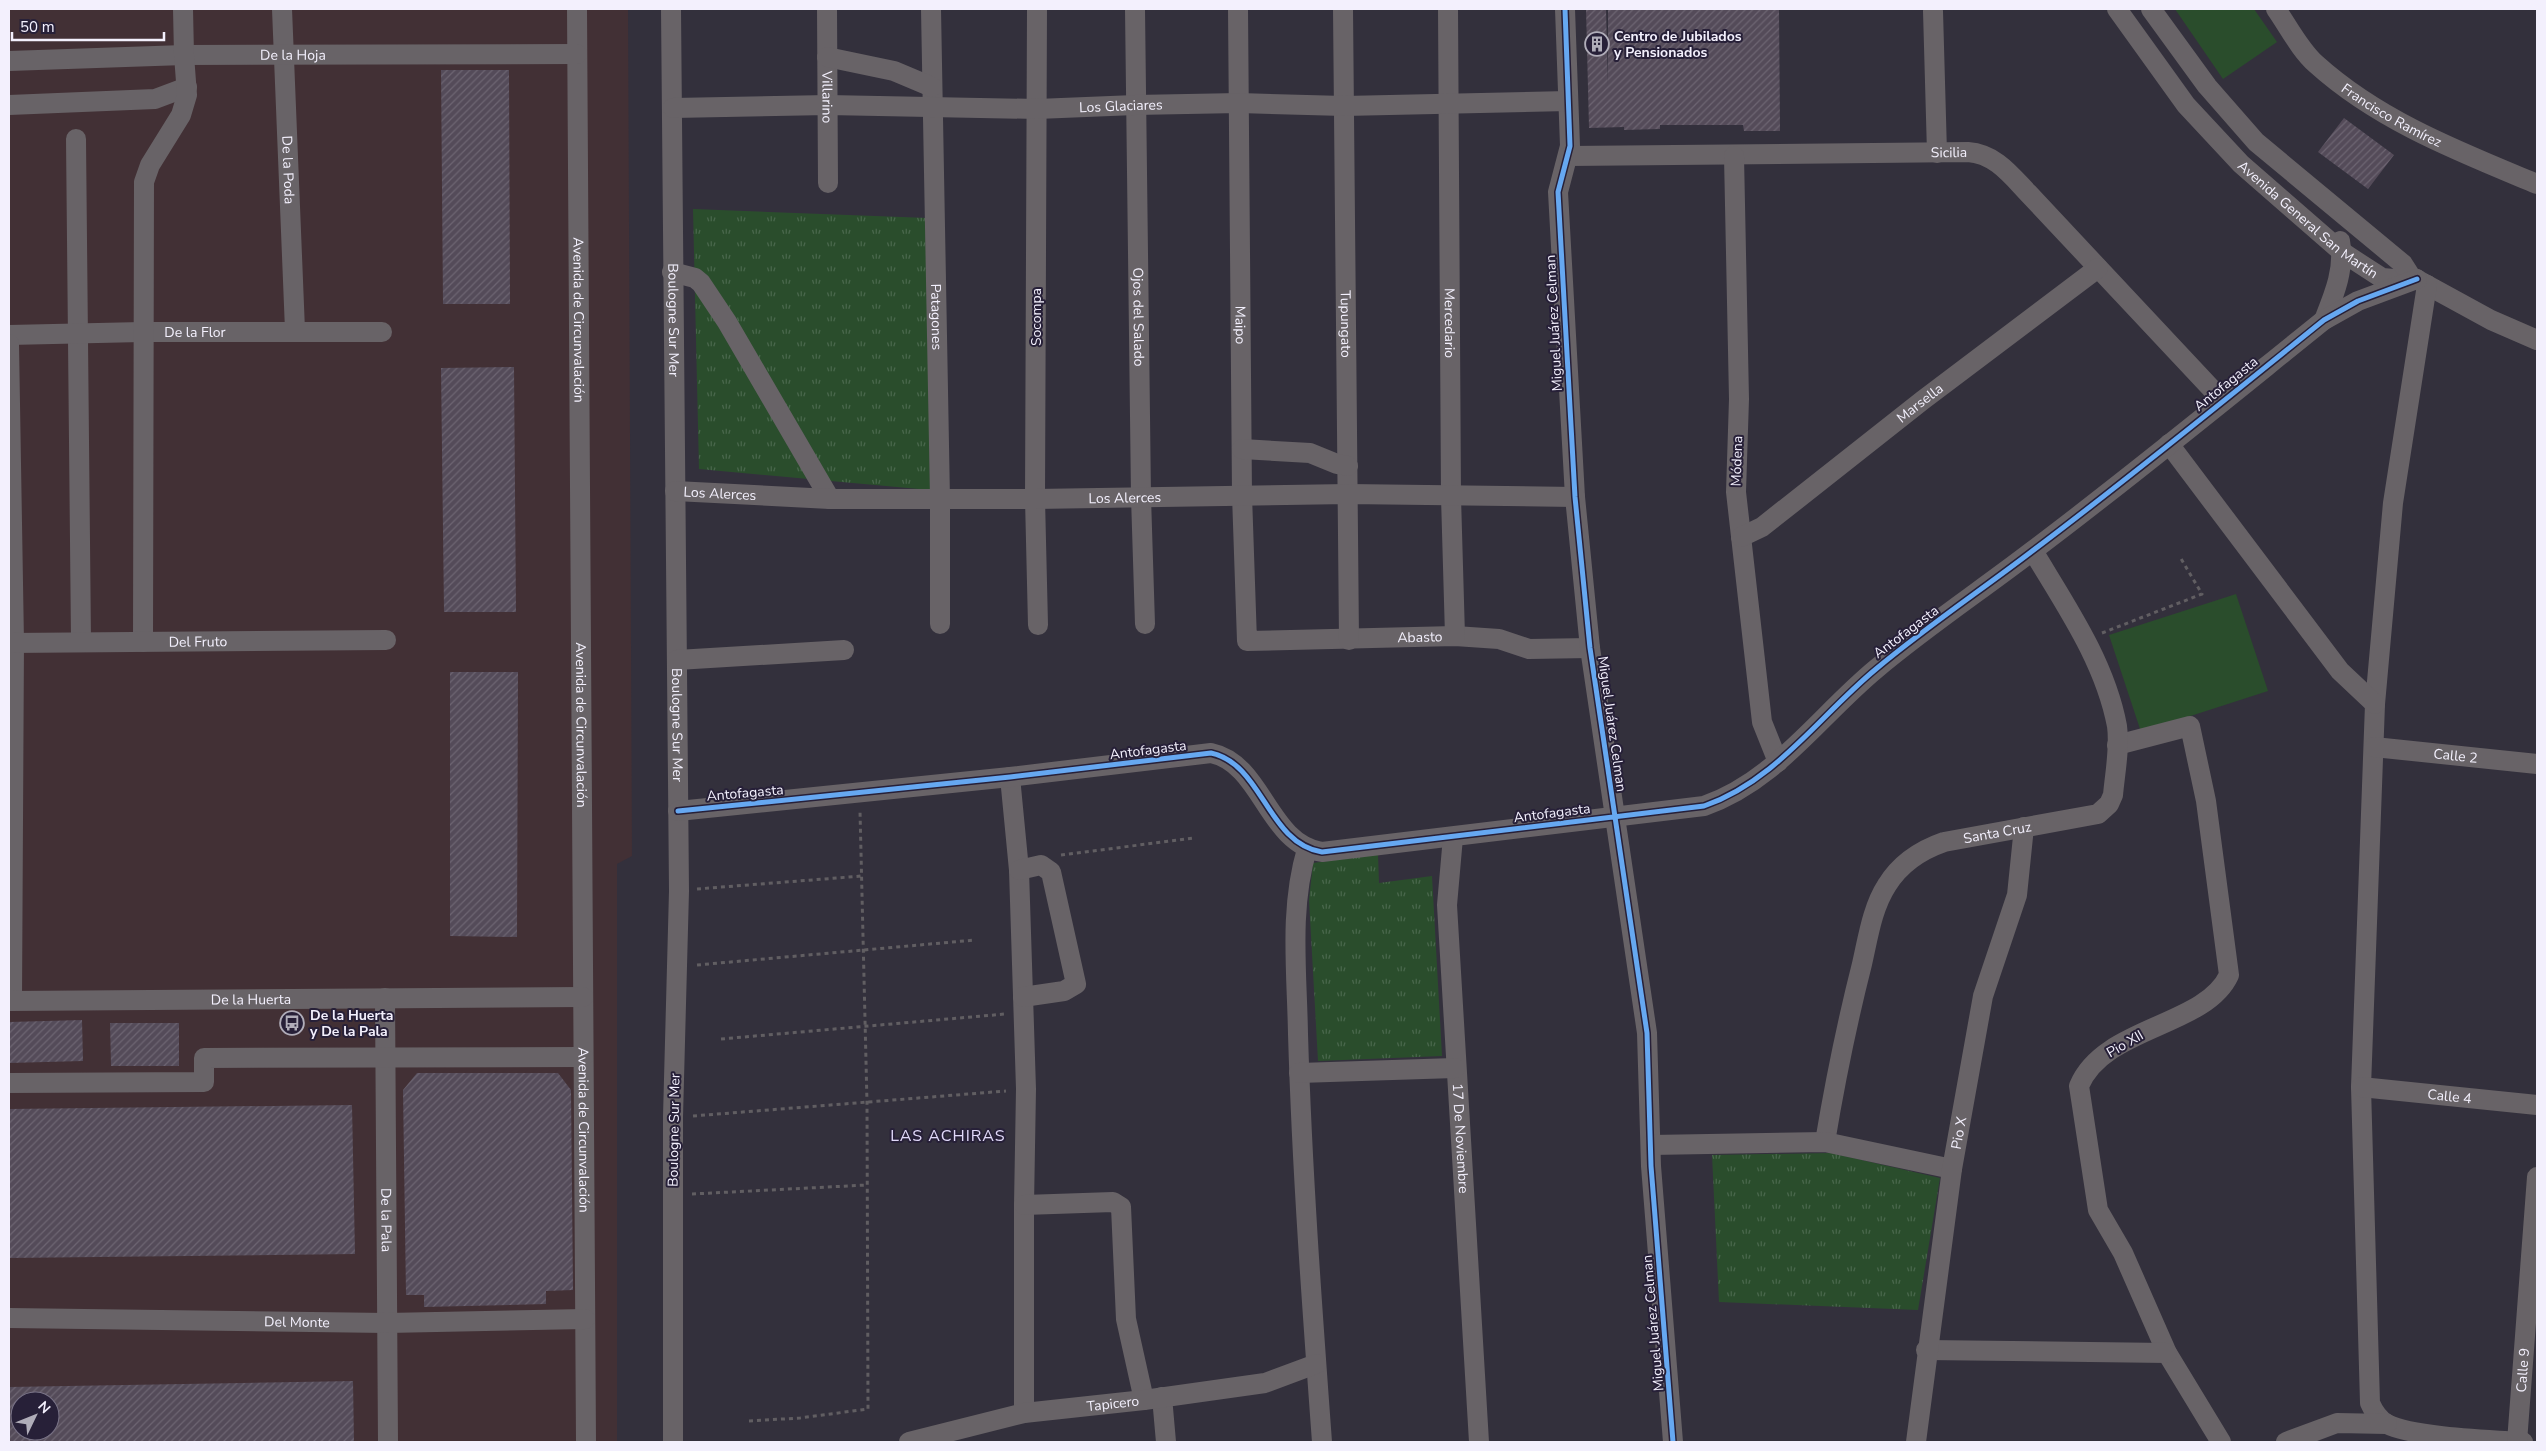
<svg xmlns="http://www.w3.org/2000/svg" width="2546" height="1451" font-family="'Nunito Sans',sans-serif">
  <style>
    .commercial { fill: #423035; fill-rule: evenodd }
    .park { fill: url(#park-tufts) }
    .pitch { fill: #2a4d2c }
    .building { fill: url(#building-hatch); fill-rule: evenodd }
    .lines { fill: none; stroke-linecap: round; stroke-linejoin: round }
    .path { stroke: #615e62; stroke-width: 3; stroke-dasharray: 4 4; stroke-linecap: butt }
    .minor { stroke: #686367; stroke-width: 20 }
    .cycleway-casing { stroke: #272038; stroke-width: 8 }
    .cycleway { stroke: #66a8f1; stroke-width: 5 }
    .labels { text-anchor: middle; dominant-baseline: central; stroke-width: 4; stroke-linejoin: round; paint-order: stroke }
    .poi-label { font-size: 14px; font-weight: bold; fill: #f3f0fd; stroke: #272038; text-anchor: start }
    .street-label { font-size: 14px; fill: #f3f0fd; stroke: #272038 }
    .quarter-label { font-size: 16px; letter-spacing: 1px; fill: #e1d9f9; stroke: #272038 }
  </style>
  <defs>
    <pattern id="park-tufts" width="24" height="20" patternUnits="userSpaceOnUse" patternTransform="scale(1.25)"><rect width="24" height="20" fill="#2a4d2c"/><path d="M3 7l-1-3M5 7V3M7 7l1-3M15 17l-1-3M17 17v-4M19 17l1-3" fill="none" stroke="#49674c"/></pattern>
    <pattern id="building-hatch" width="6" height="6" patternUnits="userSpaceOnUse" patternTransform="scale(1.25)"><rect width="6" height="6" fill="#544b59"/><path d="M-1 1l2-2M0 6l6-6M5 7l2-2" fill="none" stroke="#6d6572"/></pattern>
  </defs>
  <rect width="100%" height="100%" fill="#33303c"/>
  <path class="commercial" d="M9 9H628L632 856 617 864V1442H9ZM20 1401H50V1431H20Z"/>
  <path class="park" d="M693 209 928 218 930 490 699 469Z
    M1378 854 1379 883 1432 876 1442 1056 1318 1061 1309 900 1313 863Z
    M1831 1153 1940 1178 1918 1310 1719 1302 1712 1155Z"/>
  <path class="pitch" d="M2175 9H2254L2277 42 2223 79Z
    M2236 594 2268 691 2141 732 2109 635Z"/>
  <path class="building" d="M1586 9H1606L1608 85V9H1779L1780 131H1744L1743 125H1660V129L1624 130V127L1589 128Z
    M441 70H509L510 304H443Z
    M2344 118 2394 155 2368 189 2318 152Z
    M514 367 516 612H444L441 368Z
    M450 672H518L517 937 450 936Z
    M82 1020 83 1061 9 1063V1022Z
    M110 1023H179V1066H111Z
    M417 1073H558L571 1090 573 1290 546 1291V1304L424 1307V1295H406L403 1090Z
    M352 1105 355 1254 9 1258V1109Z
    M353 1381 354 1442H9V1387ZM20 1401H50V1431H20Z"/>
  <g class="lines">
    <path class="path" d="M2102 633 2202 594 2180 557
      M1061 855 1194 838
      M697 889 862 876
      M697 965 975 940
      M721 1039 1005 1014
      M693 1116 1006 1091
      M692 1194 867 1185
      M749 1421 800 1418 868 1409 867 1103 860 811"/>
    <g class="minor">
      <path id="s1" d="M282 9 295 330"/>
      <path id="s2" d="M577 9 586 1442"/>
      <path id="s3" d="M671 9 679 891 673 1117V1442"/>
      <path id="s4" d="M827 9 828 183"/>
      <path id="s5" d="M931 9 940 499V624"/>
      <path d="M1037 9 1035 499 1038 625"/>
      <path id="s6" d="M1135 9 1141 497 1145 624"/>
      <path id="s7" d="M1238 9 1242 495 1247 641 1455 636 1499 639 1529 649 1590 648"/>
      <path id="s8" d="M1343 9 1349 640"/>
      <path id="s9" d="M1448 9 1451 497 1455 636"/>
      <path d="M1565 9 1570 146 1558 192 1575 497 1590 648 1647 1033 1651 1166 1673 1442"/>
      <path id="s10" d="M2117 9 2186 105 2241 164 2342 252 2382 278 2394 279 2408 276"/>
      <path d="M2151 9 2207 86 2256 142 2403 264 2410 275"/>
      <path id="s11" d="M2276 9C2288 26 2300 50 2316 64 2379 121 2460 152 2537 184"/>
      <path d="M1933 11 1937 153"/>
      <path d="M827 57 894 71 932 87"/>
      <path id="s12" d="M9 61 184 55 577 54"/>
      <path d="M9 105 155 99 187 87"/>
      <path id="s13" d="M673 108 828 105 1037 109 1135 105 1239 103 1344 106 1568 101"/>
      <path d="M76 139 81 642"/>
      <path id="s14" d="M1569 156 1968 152C1995 154 2010 174 2028 193L2223 401"/>
      <path d="M1734 156 1739 399 1736 492 1762 722 1778 762"/>
      <path d="M672 272 695 278 701 283 727 322 830 499"/>
      <path d="M2416 279 2491 320 2537 340"/>
      <path d="M2427 285 2393 503 2375 704 2361 1087 2370 1403C2374 1412 2378 1419 2387 1424 2411 1437 2492 1440 2523 1442"/>
      <path d="M2324 320C2334 295 2345 269 2340 241"/>
      <path id="s15" d="M9 335 142 332H382"/>
      <path d="M9 344 14 642 12 1001"/>
      <path d="M2169 444 2340 671 2375 704"/>
      <path d="M1242 449 1310 453 1337 464 1348 466"/>
      <path id="s16" d="M675 491 830 499H1035L1348 494 1575 497"/>
      <path id="s17" d="M1741 537 1762 527 1923 400 2098 268"/>
      <path d="M143 642 144 182 150 165 181 115 187 95 184 55 183 9"/>
      <path id="s18" d="M9 643 386 640"/>
      <path d="M677 660 844 650"/>
      <path d="M2117 745 2190 726 2206 801 2229 975C2205 1027 2104 1026 2079 1086L2098 1210 2123 1253 2167 1353 2221 1442"/>
      <path id="s19" d="M2374 747 2537 764"/>
      <path d="M1010 777 1019 870 1026 1089 1024 1205V1413"/>
      <path d="M678 811 1010 777 1211 753C1263 764 1267 843 1322 852L1704 806C1776 781 1819 716 1876 669 1926 627 1980 591 2031 552 2131 477 2227 398 2324 320L2358 301 2417 279"/>
      <path id="s20" d="M1453 837 1447 905 1479 1442"/>
      <path d="M1307 849C1289 909 1297 972 1298 1034 1302 1170 1312 1306 1322 1442"/>
      <path d="M1019 870 1041 865 1051 872 1076 984 1064 991 1023 997"/>
      <path id="s21" d="M385 998 388 1442"/>
      <path id="s22" d="M9 1001 583 997"/>
      <path d="M1299 1073 1455 1068"/>
      <path d="M9 1083 204 1082V1058L583 1057"/>
      <path id="s23" d="M2361 1087 2537 1105"/>
      <path id="s24" d="M1825 1142C1835 1082 1847 1023 1862 964 1868 938 1872 908 1887 885 1900 864 1921 850 1944 842L2098 814 2109 804 2113 795C2115 773 2120 748 2117 726 2105 662 2066 606 2033 551"/>
      <path d="M1651 1145 1825 1142 1952 1169"/>
      <path d="M1024 1205 1113 1202 1121 1207 1126 1319 1144 1400"/>
      <path id="s25" d="M9 1318 387 1323 585 1319"/>
      <path d="M1926 1350 2167 1353"/>
      <path d="M1162 1397 1166 1442"/>
      <path id="s26" d="M909 1442 1024 1413 1144 1400 1265 1383 1316 1364"/>
      <path id="s27" d="M1916 1442 1952 1169 1983 996 2017 895 2024 827"/>
      <path d="M2286 1442 2337 1423 2387 1424"/>
      <path id="s28" d="M2517 1442 2537 1177"/>
    </g>
    <g class="cycleway-casing">
      <path id="cycleway" d="M1565 9 1570 146 1558 192 1575 497 1590 648 1647 1033 1651 1166 1673 1442
        M678 811 1010 777 1211 753C1263 764 1267 843 1322 852L1704 806C1776 781 1819 716 1876 669 1926 627 1980 591 2031 552 2131 477 2227 398 2324 320L2358 301 2417 279"/>
    </g>
    <use href="#cycleway" class="cycleway"/>
  </g>
  <defs>
    <g id="building-ring" transform="scale(1.25)"><circle r="9.5" fill="#272038" stroke="#b0adb9" stroke-width="1.5"/><path d="M-4-6H4V6H1V3H-1V6H-4ZM-2.5-4.3h1.7v1.8h-1.7ZM.8-4.3h1.7v1.8H.8ZM-2.5-1h1.7V.8h-1.7ZM.8-1h1.7V.8H.8Z" fill="#b0adb9"/></g>
    <g id="bus-ring" transform="scale(1.25)"><circle r="9.5" fill="#272038" stroke="#b0adb9" stroke-width="1.5"/><path d="M-5-6H5V4H4V6H2V4H-2V6H-4V4H-5ZM-3.5-4V0h7V-4ZM-3.5 1.2v1.5H-2V1.2ZM2 1.2v1.5H3.5V1.2Z" fill="#b0adb9"/></g>
  </defs>
  <g fill-rule="evenodd">
    <use href="#building-ring" x="1597" y="44"/>
    <use href="#bus-ring" x="292" y="1023"/>
  </g>
  <g class="labels">
    <g class="poi-label">
      <text x="1614" y="36">Centro de Jubilados<tspan x="1614" dy="16">y Pensionados</tspan></text>
      <text x="310" y="1015">De la Huerta<tspan x="310" dy="16">y De la Pala</tspan></text>
    </g>
    <g class="street-label">
      <text stroke="none"><textPath href="#s12" startOffset="284">De la Hoja</textPath></text>
      <text stroke="none"><textPath href="#s4" startOffset="88">Villarino</textPath></text>
      <text stroke="none"><textPath href="#s13" startOffset="448">Los Glaciares</textPath></text>
      <text stroke="none"><textPath href="#s11" startOffset="160">Francisco Ramírez</textPath></text>
      <text stroke="none"><textPath href="#s14" startOffset="380">Sicilia</textPath></text>
      <text stroke="none"><textPath href="#s1" startOffset="161">De la Poda</textPath></text>
      <text stroke="none"><textPath href="#s10" startOffset="286">Avenida General San Martín</textPath></text>
      <text stroke="none"><textPath href="#s5" startOffset="308">Patagones</textPath></text>
      <text stroke="none"><textPath href="#s6" startOffset="308">Ojos del Salado</textPath></text>
      <text transform="translate(1036 317) rotate(-90)">Socompa</text>
      <text stroke="none"><textPath href="#s2" startOffset="311">Avenida de Circunvalación</textPath></text>
      <text stroke="none"><textPath href="#s3" startOffset="311">Boulogne Sur Mer</textPath></text>
      <text stroke="none"><textPath href="#s9" startOffset="314">Mercedario</textPath></text>
      <text transform="translate(1554 323) rotate(-93)">Miguel Juárez Celman</text>
      <text stroke="none"><textPath href="#s7" startOffset="316">Maipo</textPath></text>
      <text stroke="none"><textPath href="#s8" startOffset="315">Tupungato</textPath></text>
      <text stroke="none"><textPath href="#s15" startOffset="186">De la Flor</textPath></text>
      <text transform="translate(2226 384) rotate(-39)">Antofagasta</text>
      <text stroke="none"><textPath href="#s17" startOffset="224">Marsella</textPath></text>
      <text transform="translate(1737 461) rotate(-88)">Módena</text>
      <text stroke="none"><textPath href="#s16" startOffset="45">Los Alerces</textPath></text>
      <text stroke="none"><textPath href="#s16" startOffset="450">Los Alerces</textPath></text>
      <text transform="translate(1906 632) rotate(-37)">Antofagasta</text>
      <text stroke="none"><textPath href="#s7" startOffset="805">Abasto</textPath></text>
      <text stroke="none"><textPath href="#s18" startOffset="189">Del Fruto</textPath></text>
      <text transform="translate(1612 724) rotate(82)">Miguel Juárez Celman</text>
      <text stroke="none"><textPath href="#s2" startOffset="716">Avenida de Circunvalación</textPath></text>
      <text stroke="none"><textPath href="#s3" startOffset="716">Boulogne Sur Mer</textPath></text>
      <text transform="translate(1148 750) rotate(-7)">Antofagasta</text>
      <text stroke="none"><textPath href="#s19" startOffset="82">Calle 2</textPath></text>
      <text transform="translate(745 793) rotate(-5)">Antofagasta</text>
      <text transform="translate(1552 813) rotate(-7)">Antofagasta</text>
      <text stroke="none"><textPath href="#s24" startOffset="392">Santa Cruz</textPath></text>
      <text stroke="none"><textPath href="#s22" startOffset="242">De la Huerta</textPath></text>
      <text transform="translate(2125 1044) rotate(-30)">Pio XII</text>
      <text stroke="none"><textPath href="#s23" startOffset="89">Calle 4</textPath></text>
      <text stroke="none"><textPath href="#s2" startOffset="1121">Avenida de Circunvalación</textPath></text>
      <text transform="translate(674 1130) rotate(-89)">Boulogne Sur Mer</text>
      <text stroke="none"><textPath href="#s27" startOffset="312">Pio X</textPath></text>
      <text stroke="none"><textPath href="#s20" startOffset="302">17 De Noviembre</textPath></text>
      <text stroke="none"><textPath href="#s21" startOffset="222">De la Pala</textPath></text>
      <text stroke="none"><textPath href="#s25" startOffset="288">Del Monte</textPath></text>
      <text transform="translate(1653 1323) rotate(-95)">Miguel Juárez Celman</text>
      <text stroke="none"><textPath href="#s28" startOffset="72">Calle 9</textPath></text>
      <text stroke="none"><textPath href="#s26" startOffset="208">Tapicero</textPath></text>
    </g>
    <g class="quarter-label">
      <text x="948" y="1136">LAS ACHIRAS</text>
    </g>
  </g>
  <rect width="2546" height="1451" fill="none" stroke="#f3f0fd" stroke-width="20"/>
  <g transform="translate(35 1416) rotate(47)"><circle r="24" fill="#272038" stroke="#797387"/>
  <path d="M0-4L9 19L0 12L-9 19Z" fill="#b0adb9"/>
  <text y="-8" font-size="14" font-weight="bold" text-anchor="middle" fill="#f3f0fd">N</text>
  </g>
  <path d="M12 32v8h152v-8" fill="none" stroke="#f3f0fd" stroke-width="2.5"/>
  <text x="20" y="32" font-size="15" fill="#f3f0fd" stroke="#272038" stroke-width="4" paint-order="stroke">50 m</text>
</svg>
